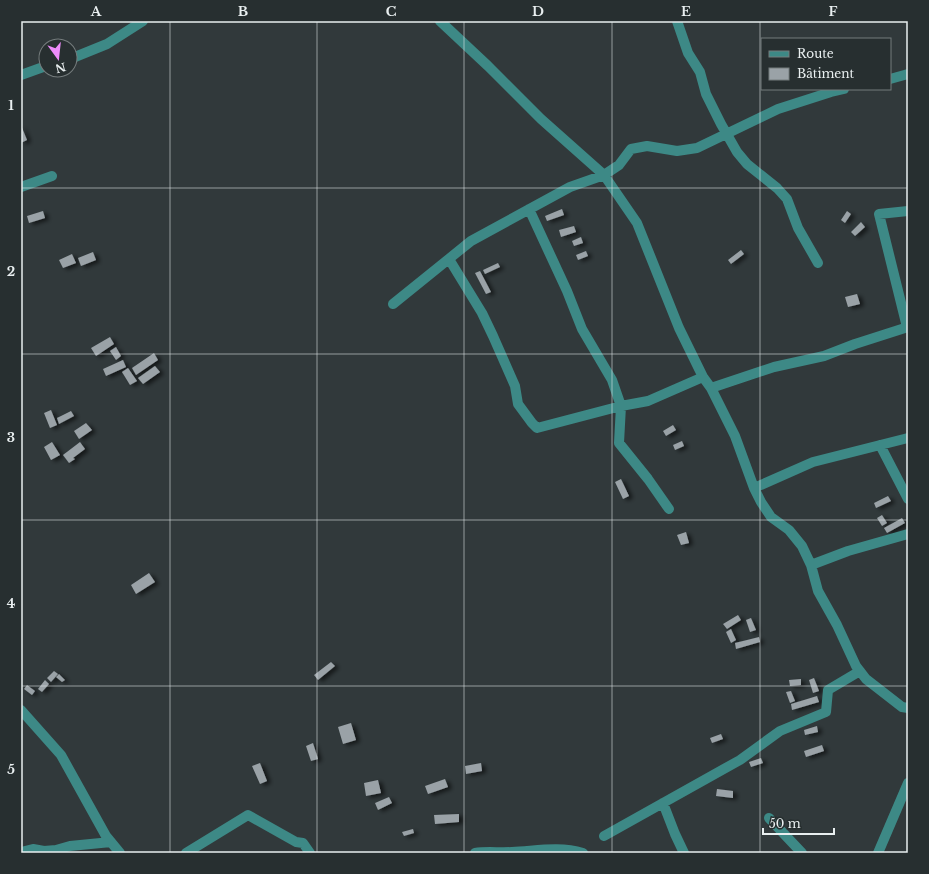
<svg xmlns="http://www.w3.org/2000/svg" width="929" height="874" font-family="'Libre Baskerville',serif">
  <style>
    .building { fill: #9aa2a7; filter: url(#shadow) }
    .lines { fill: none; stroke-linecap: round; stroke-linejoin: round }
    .minor { stroke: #3d8986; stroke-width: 10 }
    .grid { fill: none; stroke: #e9eff0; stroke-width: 1; stroke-opacity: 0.55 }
    .neatline { fill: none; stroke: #e9eff0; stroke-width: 1.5 }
    .grid-label { font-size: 13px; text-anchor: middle; font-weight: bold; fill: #e9eff0 }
  </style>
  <defs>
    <filter id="shadow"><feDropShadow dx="4" dy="2" stdDeviation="2" flood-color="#0009"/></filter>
  </defs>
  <rect width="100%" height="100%" fill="#31393b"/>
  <path class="building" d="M21 125 27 140 21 143Z
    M562 209 564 215 547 221 545 216Z
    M43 211 45 218 29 223 27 216Z
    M847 211 851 214 845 223 841 220Z
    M861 222 865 227 855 236 851 232Z
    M574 226 576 232 561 237 559 230Z
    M581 237 583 243 574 246 572 241Z
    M741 250 744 254 731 264 728 260Z
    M586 251 588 256 578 260 576 255Z
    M93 252 96 260 81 266 78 258Z
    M72 254 76 263 63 268 59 260Z
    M498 263 500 267 485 274 483 270Z
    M480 271 491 292 486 294 475 273Z
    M857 294 860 304 848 307 845 297Z
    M110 337 114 344 96 356 91 348Z
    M116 347 121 356 116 360 110 351Z
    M154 353 158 360 136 375 132 368Z
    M123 360 126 367 106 376 103 369Z
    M155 366 160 372 143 384 138 378Z
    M128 368 137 381 130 385 122 372Z
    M51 410 57 425 50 428 44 413Z
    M71 411 74 416 59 424 57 418Z
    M86 423 92 430 79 439 74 431Z
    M673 425 676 430 666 436 663 431Z
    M682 441 684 446 675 450 673 445Z
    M52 442 60 455 51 460 44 447Z
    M80 442 85 449 73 458 75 459 69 463 63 455Z
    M621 479 629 496 623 499 615 482Z
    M888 496 891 501 876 508 874 503Z
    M882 515 887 523 882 526 877 518Z
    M902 518 905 523 887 533 884 528Z
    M686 532 689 543 681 545 677 535Z
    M149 573 155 582 136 594 131 585Z
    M738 615 741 620 727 629 723 624Z
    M751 618 756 630 750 632 746 620Z
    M731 629 736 640 731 643 726 632Z
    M759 637 760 642 736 649 735 643Z
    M331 662 335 666 318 680 314 675Z
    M54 671 58 674 51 682 47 678Z
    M59 674 65 680 62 682 56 677Z
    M814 678 819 691 813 693 809 680Z
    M801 679V685L790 686 789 680Z
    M45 680 49 684 42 692 38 689Z
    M27 685 35 691 32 695 24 689Z
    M791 691 795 701 790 703 786 692Z
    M817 696 819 702 792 710 791 704Z
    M351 723 356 740 343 744 338 727Z
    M817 726 818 732 805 735 804 730Z
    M721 734 723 739 712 743 710 738Z
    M313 743 318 759 311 761 306 746Z
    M822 745 824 751 806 757 804 751Z
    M761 758 763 763 751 767 749 762Z
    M260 763 267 781 260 784 252 766Z
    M481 763 482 771 466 774 465 766Z
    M445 779 448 787 428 794 425 786Z
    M378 780 381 793 366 796 364 783Z
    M717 789 733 791V798L716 796Z
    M389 797 392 803 378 810 375 803Z
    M459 814V822L435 824 434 815Z
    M413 829 414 833 404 836 402 832Z"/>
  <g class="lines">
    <path class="minor" d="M440 21 488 66 541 119 604 175 637 223 679 328 703 377 711 388 735 436 754 488 761 502 771 517 789 530 802 546 811 565 818 591 837 625 856 666 866 679 902 707 908 708
      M677 21 688 53 700 72 706 94 721 124 737 152 747 164 777 188 787 199 798 228 818 263
      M70 59 107 44 143 21
      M21 75 46 66
      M890 79 908 74
      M21 187 52 176
      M529 209 567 291 582 329 612 380 621 406 619 443 648 479 669 509
      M449 259 482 313 493 336 515 386 518 404 532 423 537 428 621 406 648 401 703 377
      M393 304 471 241 570 187 604 175 619 165 631 149 647 146 677 151 697 148 778 109 831 92 844 89
      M907 327 879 214 908 211
      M711 388 774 367 824 356 855 344 908 327
      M880 445 908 499
      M754 488 813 462 908 438
      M811 565 848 551 908 534
      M21 710 61 755 106 836 120 853
      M663 803 675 834 684 853
      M769 818 802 853
      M604 836 740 760 780 731 826 712 828 690 860 671
      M21 852 33 849 44 851 56 850 70 846 111 842
      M186 853 248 815 296 842 303 843 310 853
      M475 853C487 851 500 853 512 852 536 851 559 846 583 853
      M878 853 908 783"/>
  </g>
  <path class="grid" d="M170 21V853M317 21V853M464 21V853M612 21V853M760 21V853M21 188H908M21 354H908M21 520H908M21 686H908"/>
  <rect width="929" height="874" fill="none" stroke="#272f30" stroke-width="44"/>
  <rect x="761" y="38" width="130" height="52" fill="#272f30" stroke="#757c7d"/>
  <rect x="769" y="51" width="20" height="6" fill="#3d8986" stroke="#757c7d"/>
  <text x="797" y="58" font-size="12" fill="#e9eff0">Route</text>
  <rect x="769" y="68" width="20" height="12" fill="#9aa2a7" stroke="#757c7d"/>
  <text x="797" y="78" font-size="12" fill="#e9eff0">Bâtiment</text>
  <g transform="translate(58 58) rotate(165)"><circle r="19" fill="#272f30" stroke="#757c7d"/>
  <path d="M0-3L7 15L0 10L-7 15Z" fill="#ed8cfa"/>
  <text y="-6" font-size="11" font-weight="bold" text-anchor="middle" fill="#e9eff0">N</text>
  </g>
  <path d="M763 828v6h71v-6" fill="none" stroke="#e9eff0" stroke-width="2"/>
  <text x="769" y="828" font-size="12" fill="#e9eff0" stroke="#272f30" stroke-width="3" paint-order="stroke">50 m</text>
  <rect x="22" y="22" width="885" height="830" class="neatline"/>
  <g class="grid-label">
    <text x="96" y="16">A</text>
    <text x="243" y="16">B</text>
    <text x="391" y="16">C</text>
    <text x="538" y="16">D</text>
    <text x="686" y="16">E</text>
    <text x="833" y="16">F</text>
    <text x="11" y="110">1</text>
    <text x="11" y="276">2</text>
    <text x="11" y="442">3</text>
    <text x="11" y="608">4</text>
    <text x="11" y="774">5</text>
  </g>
</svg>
